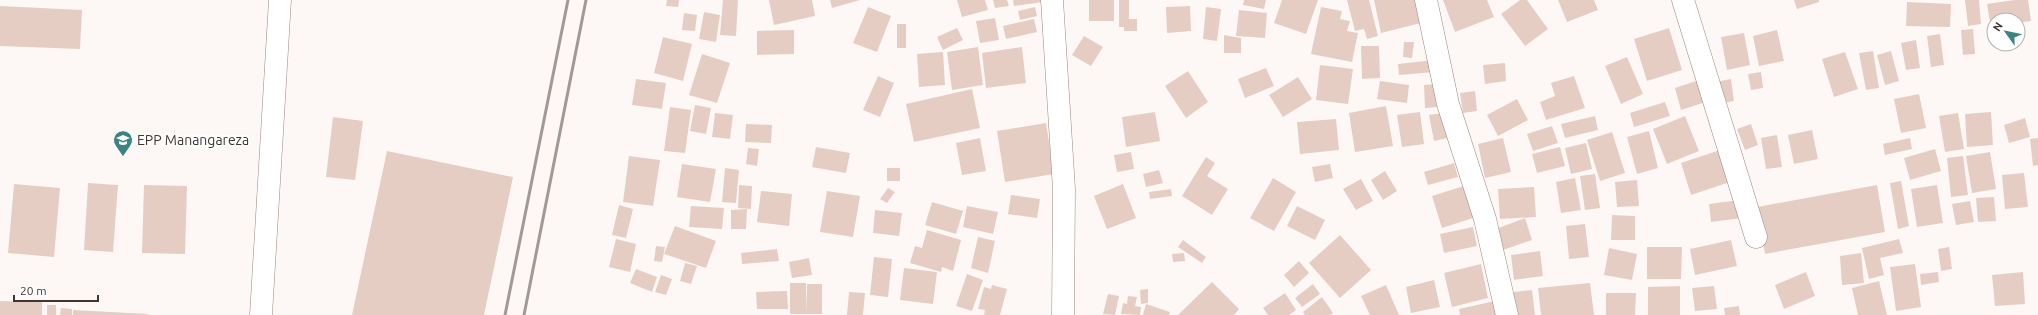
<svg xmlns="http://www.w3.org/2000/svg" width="2038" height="315" font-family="Ubuntu,sans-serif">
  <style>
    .building { fill: #e6cdc3 }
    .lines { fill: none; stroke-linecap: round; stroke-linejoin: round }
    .street-casing { stroke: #9d867d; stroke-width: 23 }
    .primary-casing { stroke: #9d867d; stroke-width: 23 }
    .street { stroke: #fff; stroke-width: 22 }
    .primary { stroke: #fff; stroke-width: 22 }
    .rail { stroke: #a09996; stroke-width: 3 }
    .labels { text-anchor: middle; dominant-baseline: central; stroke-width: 4; stroke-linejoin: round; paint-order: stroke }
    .poi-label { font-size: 14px; fill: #3f3531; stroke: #fff; text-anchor: start }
  </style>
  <rect width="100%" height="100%" fill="#fdf8f6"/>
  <path class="building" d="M667 0H679L678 7 666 6Z
    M723 0H738L736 36 720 35Z
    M769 0H812L815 16 774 25Z
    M830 0H860L832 8Z
    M957 0H985L988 10 962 17Z
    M993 0H1007L1009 6 995 8Z
    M1013 0H1043V2L1014 6Z
    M1089 0H1114V21H1089Z
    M1119 0H1129V19H1137V31H1124V27H1119Z
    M1244 0H1266L1264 9 1243 5Z
    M1282 0H1318L1306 34 1274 23Z
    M1347 0H1369L1378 36 1367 39 1364 29 1355 31Z
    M1374 0H1420L1425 22 1381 33Z
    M1443 0H1487L1494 17 1455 32Z
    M1520 0H1527L1548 29 1525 46 1501 14Z
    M1558 0H1594L1598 10 1567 22Z
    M1794 0H1819V2L1797 9Z
    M1965 0H1979L1981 24 1968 26Z
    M2014 0H2028L2031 21 2018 23V20H1994V27L1991 28 1987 4Z
    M1907 2 1951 4 1950 27 1906 26Z
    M0 6 82 10 80 49 0 46Z
    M1190 6 1191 31 1167 33 1166 7Z
    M868 7 891 16 877 52 853 43Z
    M1035 7 1037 16 1020 20 1018 11Z
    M1206 7 1221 9 1217 41 1203 39Z
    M1321 7 1342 11 1340 19 1350 21 1347 31 1358 33 1352 62 1311 54Z
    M1239 10 1267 13 1265 38 1236 36Z
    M704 12 720 15 716 42 699 39Z
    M684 13 697 15 695 31 682 30Z
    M995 18 999 40 980 43 976 21Z
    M1034 19 1037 32 1006 39 1003 26Z
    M897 24H906V48H897Z
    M957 28 963 40 943 50 937 37Z
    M1669 28 1682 70 1647 81 1634 39Z
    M1973 29 1975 54 1963 55 1961 30Z
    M794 30V54L757 55V31Z
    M1777 30 1784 61 1759 66 1753 36Z
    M1744 33 1750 65 1727 70 1721 37Z
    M1940 34 1944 65 1931 67 1927 36Z
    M1224 35 1241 38V53H1224Z
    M1084 36 1103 47 1091 66 1072 55Z
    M663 37 692 44 683 81 654 73Z
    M1916 40 1920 68 1906 70 1901 43Z
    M1404 42H1414L1412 58 1403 57Z
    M1361 46H1379L1380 78 1362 79Z
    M978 47 983 85 952 90 947 52Z
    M1022 47 1026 83 986 88 982 53Z
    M1873 51 1879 88 1866 90 1859 53Z
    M1891 51 1899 81 1885 85 1877 55Z
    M943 52 945 85 919 87 917 54Z
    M1845 52 1858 89 1834 97 1822 59Z
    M702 54 730 63 717 103 689 95Z
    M1627 57 1643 94 1621 104 1605 66Z
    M1434 60 1435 72 1399 75 1398 64Z
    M1505 63 1506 81 1485 84 1483 65Z
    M1320 65 1353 69 1348 104 1316 100Z
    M1266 68 1274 86 1245 98 1238 79Z
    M1188 71 1208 102 1186 118 1165 86Z
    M1761 72 1763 88 1751 90 1748 74Z
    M878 76 894 83 880 117 863 110Z
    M1574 76 1585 108 1546 120 1540 102 1555 96 1551 83Z
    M1298 77 1312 99 1283 117 1269 95Z
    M636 79 666 83 662 109 632 105Z
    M1731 79 1734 101 1719 104 1715 82Z
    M1699 80 1706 102 1681 110 1675 88Z
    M1380 81 1409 85 1407 103 1377 99Z
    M1435 84 1437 107 1425 108 1424 85Z
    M972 89 980 128 914 142 906 104Z
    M1475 91 1477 111 1463 113 1460 93Z
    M1919 94 1926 128 1901 133 1894 99Z
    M1517 99 1528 120 1498 136 1487 115Z
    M1665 102 1670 116 1634 127 1630 113Z
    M695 105 711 108 706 134 690 131Z
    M1386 106 1393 146 1355 152 1349 113Z
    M670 107 691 110 685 153 664 151Z
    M1155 112 1160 141 1126 147 1122 117Z
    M1420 112 1424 144 1402 147 1397 115Z
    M1991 112 1993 145 1967 147 1965 114Z
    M715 113 733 115 730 139 712 137Z
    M1443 113 1448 138 1434 141 1429 115Z
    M1958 113 1964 149 1945 152 1939 116Z
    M1595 116 1598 130 1565 138 1561 124Z
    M1685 116 1699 151 1667 164 1653 129Z
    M333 117 363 121 355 180 326 177Z
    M2025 118 2030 137 2009 143 2004 125Z
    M1336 119 1339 150 1300 154 1297 122Z
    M1046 123 1054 174 1005 182 997 131Z
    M746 124 772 125 771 143 745 142Z
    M1751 124 1758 145 1745 150 1737 129Z
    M1552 126 1558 143 1533 151 1527 134Z
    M1812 130 1818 159 1794 164 1788 135Z
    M1649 131 1658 168 1637 174 1627 137Z
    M1612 132 1625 173 1600 181 1587 140Z
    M1777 135 1782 167 1766 169 1761 138Z
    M980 138 986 171 962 175 956 143Z
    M1503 138 1511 172 1485 178 1478 144Z
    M1910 138 1912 149 1885 155 1883 144Z
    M2038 138V165L2033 166 2030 139Z
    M1586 143 1592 169 1571 174 1565 148Z
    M816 147 850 153 846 173 812 167Z
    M1560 147 1565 166 1537 173 1532 154Z
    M748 148 759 149 757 166 746 164Z
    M1935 149 1941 171 1910 180 1904 158Z
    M1720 150 1730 182 1691 195 1681 163Z
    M387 151 513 177 484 315H352Z
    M1131 152 1134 169 1117 172 1114 155Z
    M1990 152 1996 189 1972 193 1966 156Z
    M629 156 660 160 653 206 623 202Z
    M1963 156 1968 195 1951 197 1947 158Z
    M1206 157 1215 163 1207 176 1228 189 1212 215 1182 196Z
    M1454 163 1458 177 1428 185 1424 172Z
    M682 164 716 169 710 202 677 197Z
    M1330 164 1333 178 1315 182 1312 167Z
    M725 168 739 170 736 203 722 202Z
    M887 168H900V181H887Z
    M1159 170 1163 183 1146 187 1143 174Z
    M1385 171 1397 191 1383 200 1371 180Z
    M2024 173 2028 207 2005 209 2002 175Z
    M1595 174 1600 208 1585 210 1580 176Z
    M1273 178 1296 192 1274 231 1250 218Z
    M1575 178 1581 210 1561 213 1556 182Z
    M1361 179 1373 201 1356 210 1343 189Z
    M1637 180 1639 206 1617 207 1615 182Z
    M1901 181 1909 226 1898 229 1890 183Z
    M88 183 118 185 113 252 84 250Z
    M14 184 60 188 54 257 8 253Z
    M1123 184 1136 218 1107 229 1094 196Z
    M144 185 187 186 185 254 142 253Z
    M739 185 752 186 751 209 738 208Z
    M1467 185 1476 217 1442 228 1432 196Z
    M1877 185 1885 232 1765 254 1757 207Z
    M1937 185 1943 223 1917 227 1911 189Z
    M1534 187 1536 217 1500 219 1498 189Z
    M888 188 895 192 887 203 880 199Z
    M1171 189 1172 196 1150 199 1149 192Z
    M761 191 792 194 789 226 757 222Z
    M827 191 860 196 853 237 820 232Z
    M1011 195 1040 199 1037 218 1008 214Z
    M1994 197 1996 221 1978 222 1976 198Z
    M1739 200 1742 218 1711 222 1709 204Z
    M1970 201 1974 222 1956 225 1952 204Z
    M932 202 963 211 956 234 925 225Z
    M619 205 633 209 626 238 612 235Z
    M691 206 724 208 722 229 689 227Z
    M967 206 998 212 993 234 963 227Z
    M1297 206 1325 220 1315 240 1287 226Z
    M747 209 746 229H731V210Z
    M875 210 902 213 899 236 873 233Z
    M1612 215 1635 216V240H1611Z
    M1525 218 1532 240 1503 250 1496 229Z
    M1585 224 1589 257 1569 259 1566 226Z
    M675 226 716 241 706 268 664 254Z
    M1473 227 1477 246 1444 253 1440 234Z
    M927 230 961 240 953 271 942 267 941 272 910 263 915 246 922 248Z
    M1340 235 1371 270 1340 298 1309 263Z
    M978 237 995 241 988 273 971 268Z
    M616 239 636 244 630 272 609 267Z
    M1899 239 1903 253 1880 258 1884 275 1869 279 1862 248Z
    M1183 240 1206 257 1202 263 1178 247Z
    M1731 240 1737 266 1695 275 1690 249Z
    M656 246 665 247 662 262 654 261Z
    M1647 247H1682L1681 279H1647Z
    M1949 247 1952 269 1941 271 1938 249Z
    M1609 248 1637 254 1632 280 1604 275Z
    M777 249 779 261 742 264 741 253Z
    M1540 251 1543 276 1514 280 1511 255Z
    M1184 253 1185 261 1173 262 1172 254Z
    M1861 253 1864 283 1842 285 1840 256Z
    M874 257 892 259 888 297 870 295Z
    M809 258 812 275 792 278 789 262Z
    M1299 261 1309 273 1294 287 1284 275Z
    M685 263 697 266 691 284 680 281Z
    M1481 264 1488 298 1452 307 1444 273Z
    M1915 264 1921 307 1896 311 1890 267Z
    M904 268 937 272 933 304 900 300Z
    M636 269 657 277 652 292 630 283Z
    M1806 272 1815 296 1784 309 1775 285Z
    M1938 272 1939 282 1921 285 1920 274Z
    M2023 272 2025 304 1995 306 1992 275Z
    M967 274 983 280 972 311 956 306Z
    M661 275 672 279 666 295 655 292Z
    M1434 280 1440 307 1411 313 1406 287Z
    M1879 281 1887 315H1858L1852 288Z
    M1212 282 1239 309 1234 315H1178Z
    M790 283H806V314H790Z
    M1590 283 1594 315H1541L1538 288Z
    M807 284H822V314H806Z
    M1313 284 1320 294 1302 307 1295 298Z
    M992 285 1007 289 1000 315H984L985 310 978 309 984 287 991 289Z
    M1386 285 1399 315H1370L1361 296Z
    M1680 286V315H1648V287Z
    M1714 286 1717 309 1695 311 1692 288Z
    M1148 289V303L1141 304 1140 290Z
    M1532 290 1535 315H1516L1513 292Z
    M787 291 788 309H757L756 292Z
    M849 292 865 293 863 315H847Z
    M1285 293 1296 310 1289 315H1268L1263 308Z
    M1606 293H1636L1635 315H1606Z
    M1108 294 1119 296 1115 315 1103 314Z
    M1128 296 1137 297 1135 306 1141 307 1140 315 1121 314 1123 303 1127 304Z
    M1322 297 1333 313 1330 315H1305L1303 312Z
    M0 301 42 302V315H0Z
    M1495 301 1499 315H1460L1459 309Z
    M1146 304 1170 312 1169 315H1143Z
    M47 305H56V315H47Z
    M1739 306 1740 315H1725L1724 308Z
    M61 308 72 309V315H60Z
    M73 310 148 314V315H73Z"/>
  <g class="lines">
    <g class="street-casing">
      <path id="street" d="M1052 0 1064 189 1063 315
        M1426 0 1448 104 1485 219 1507 315
        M1683 0 1756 237"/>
    </g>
    <g class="primary-casing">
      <path id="primary" d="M261 315 280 0"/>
    </g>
    <use href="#street" class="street"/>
    <use href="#primary" class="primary"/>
    <path class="rail" d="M505 315 568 0
      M524 315 586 0"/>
  </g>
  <defs>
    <g id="school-pin" transform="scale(1)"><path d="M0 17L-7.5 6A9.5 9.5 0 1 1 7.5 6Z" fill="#3b8481" stroke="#fff"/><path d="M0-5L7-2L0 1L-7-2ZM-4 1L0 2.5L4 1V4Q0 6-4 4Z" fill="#fff"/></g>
  </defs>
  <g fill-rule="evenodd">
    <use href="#school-pin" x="123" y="140"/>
  </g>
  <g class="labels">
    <g class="poi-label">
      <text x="137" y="140">EPP Manangareza</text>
    </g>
  </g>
  <g transform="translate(2006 32) rotate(303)"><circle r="19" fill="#ffffff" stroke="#b2aead"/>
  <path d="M0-3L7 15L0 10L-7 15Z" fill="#3b8481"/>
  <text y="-6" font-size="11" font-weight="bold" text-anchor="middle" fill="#3f3531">N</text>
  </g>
  <path d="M14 295v6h84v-6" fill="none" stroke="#3f3531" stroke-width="2"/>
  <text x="20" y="295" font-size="12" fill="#3f3531" stroke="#ffffff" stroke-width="3" paint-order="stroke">20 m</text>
</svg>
